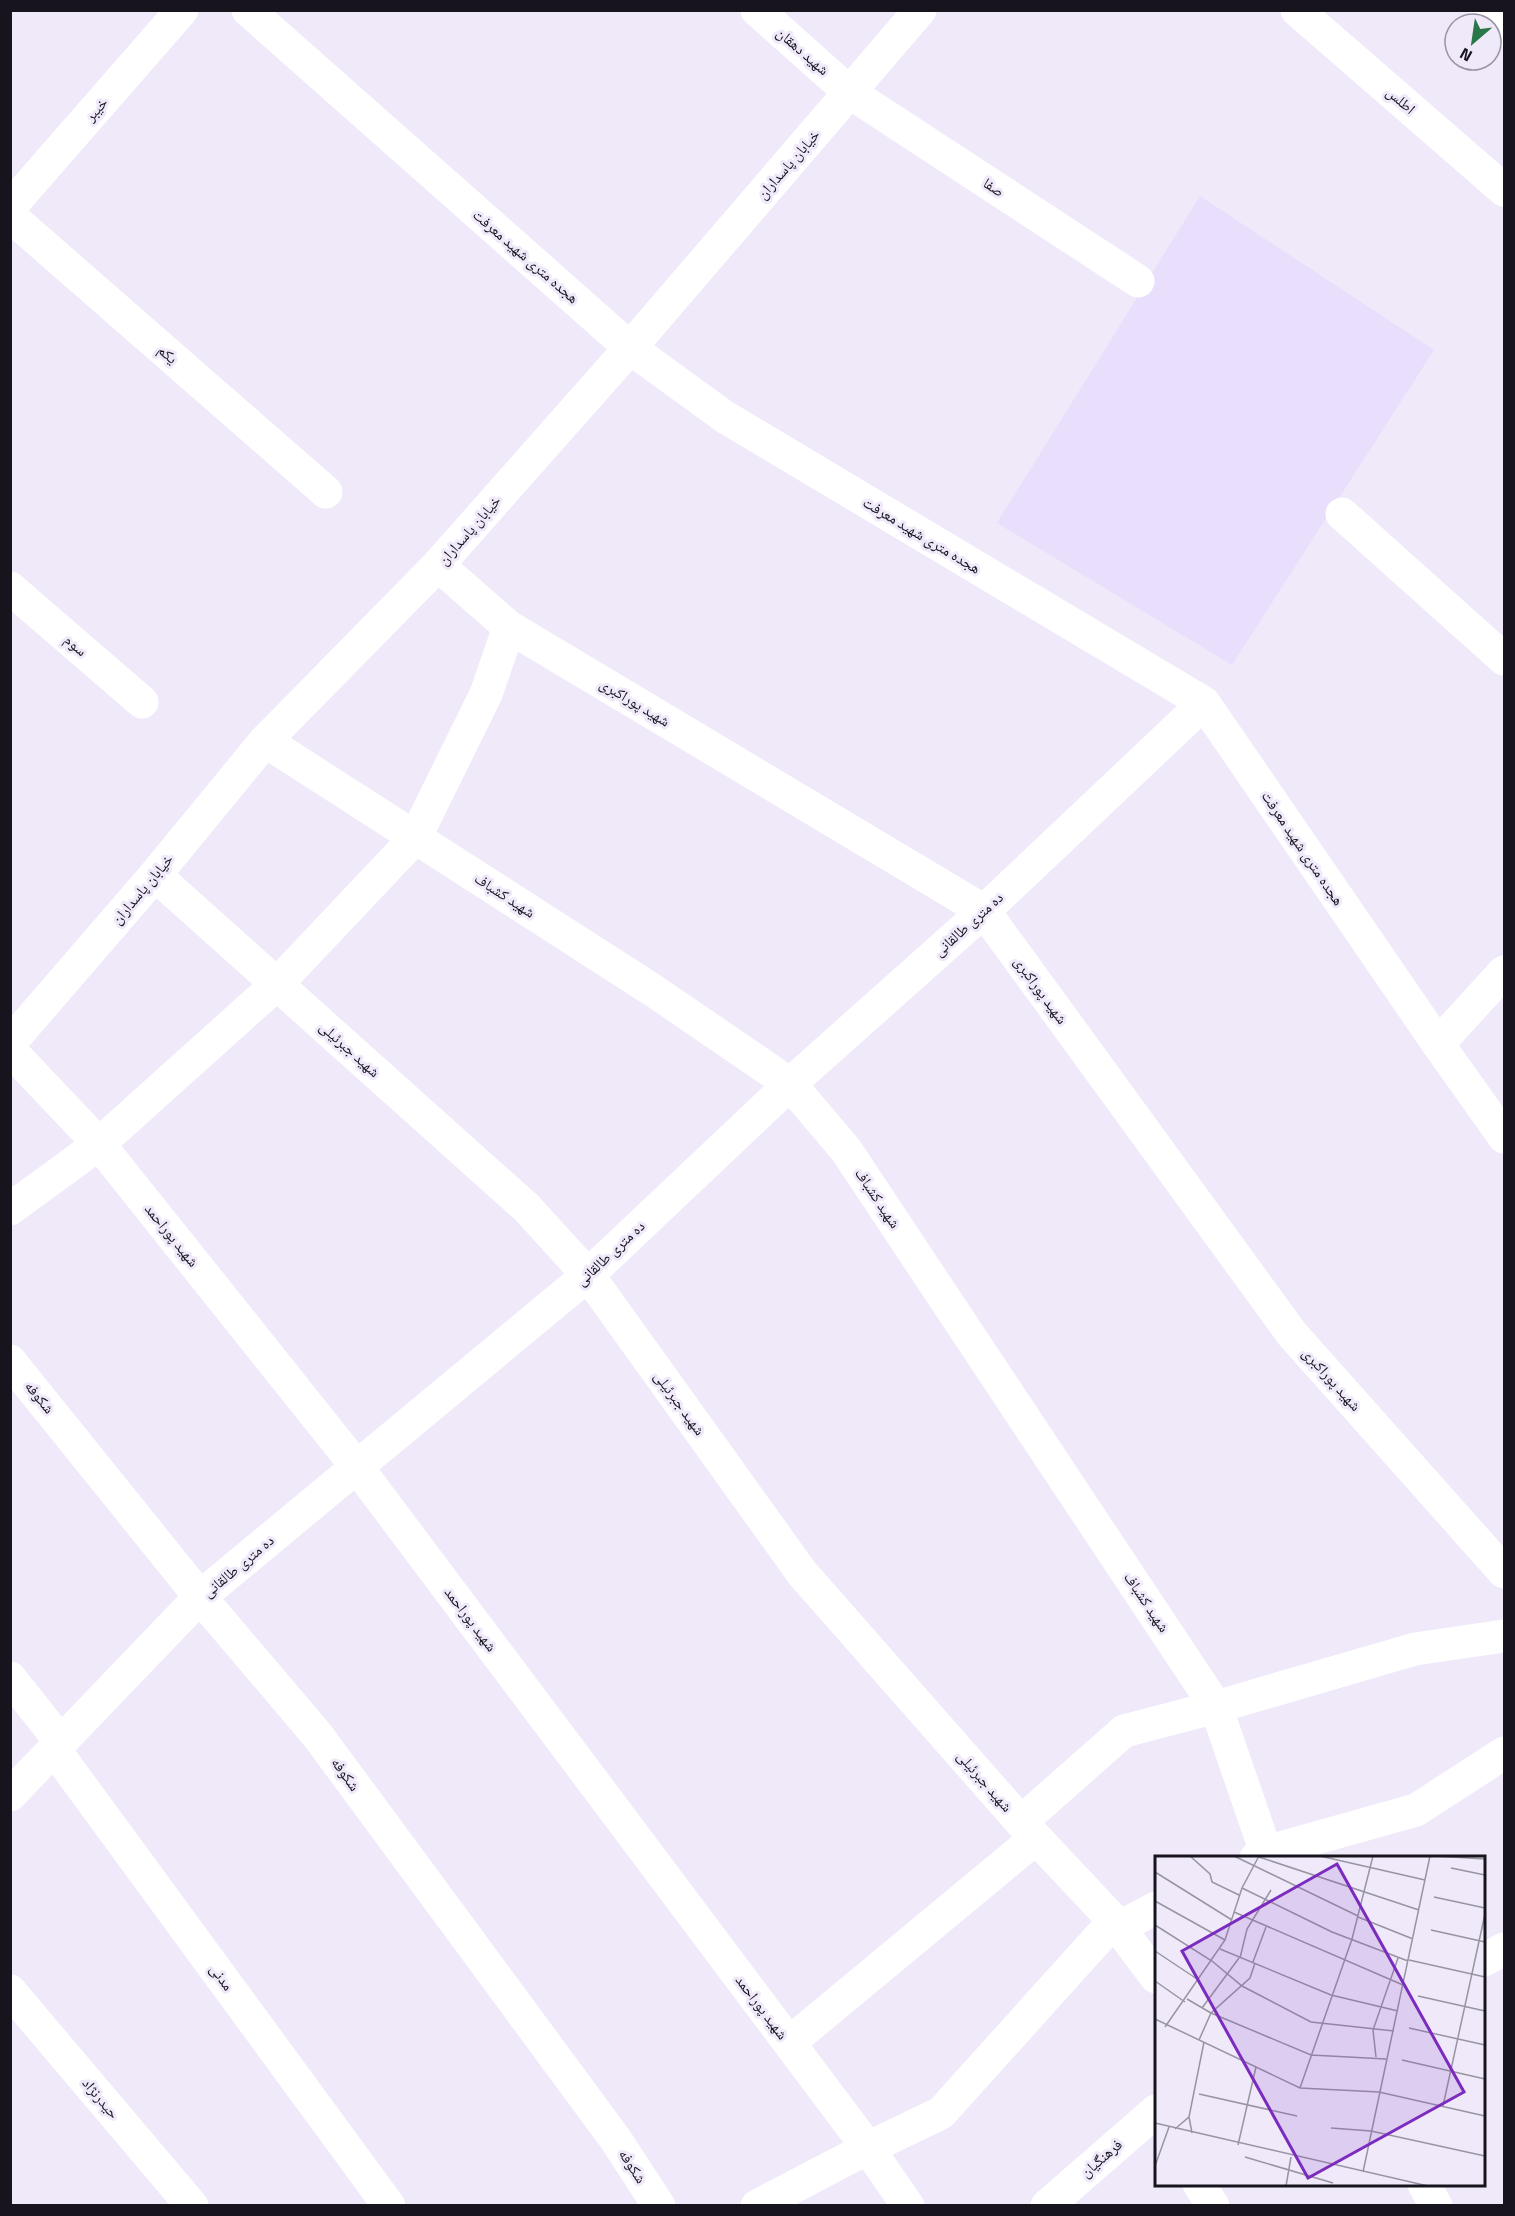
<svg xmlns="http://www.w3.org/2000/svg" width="1515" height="2216" font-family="'Titillium Web','Noto Naskh Arabic',sans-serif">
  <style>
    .built { fill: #e9dffc }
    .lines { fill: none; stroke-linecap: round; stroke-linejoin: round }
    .minor { stroke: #fff; stroke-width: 33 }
    .tertiary { stroke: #fff; stroke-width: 33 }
    .primary { stroke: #fff; stroke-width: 33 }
    .labels { text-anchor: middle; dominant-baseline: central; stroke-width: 6; stroke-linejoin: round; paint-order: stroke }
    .street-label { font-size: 15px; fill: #17141e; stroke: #efe9fa }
    .inset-road { fill: none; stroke: #9994a2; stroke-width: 1.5 }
    .view { fill: #7b2cbf; fill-opacity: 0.15; stroke: #7b2cbf; stroke-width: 3 }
    .inset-edge { fill: none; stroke: #17141e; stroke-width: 3 }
  </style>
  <rect width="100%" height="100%" fill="#efe9fa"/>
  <path class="built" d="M1200 196 1434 350 1232 665 997 523Z"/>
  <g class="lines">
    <path class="minor" d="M248 10 630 348
      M757 10 849 92 1138 281
      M1486 10 1504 30
      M10 207 182 10
      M10 216 326 492
      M1342 514 1504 659
      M438 565 509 627 984 911 1292 1334 1504 1572
      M10 588 142 702
      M265 741 654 991 790 1084 846 1150 1216 1707 1268 1858
      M155 875 527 1208 588 1275 802 1573 1021 1822 1114 1921 1156 1977
      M1438 1044 1504 972
      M10 1050 99 1144 357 1467 868 2148 908 2206
      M10 1209 99 1144 277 984 415 838 486 694 509 627
      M10 1361 200 1597 318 1736 616 2140 659 2206
      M10 1678 61 1742
      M54 1749 389 2206
      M1021 1822 1124 1731 1216 1707 1415 1649 1504 1636
      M1256 1858 1266 1852 1416 1810 1504 1753
      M1118 1928 1156 1908
      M1484 1960 1504 1949
      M10 1991 192 2206
      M789 2043 1036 1838
      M1199 2184 1213 2206
      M1424 2184 1436 2206
      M757 2206 868 2148 941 2113 1114 1921
      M1047 2206 1156 2111"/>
    <path class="tertiary" d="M630 348 725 417 1204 703 1438 1044 1504 1137
      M10 1795 200 1597 588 1275 790 1084 984 911 1204 703"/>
    <path class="primary" d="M1297 10 1504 190
      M10 1043 155 875 265 741 438 565 630 348 920 10"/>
  </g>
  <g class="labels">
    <g class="street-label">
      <text transform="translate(803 51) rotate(41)">شهید دهقان</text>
      <text transform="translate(1401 100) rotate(41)">اطلس</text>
      <text transform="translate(96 109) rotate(-49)">خیبر</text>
      <text transform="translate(788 164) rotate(-49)">خیابان پاسداران</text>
      <text transform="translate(994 187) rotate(33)">صفا</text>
      <text transform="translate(526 256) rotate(41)">هجده متری شهید معرفت</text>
      <text transform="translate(168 354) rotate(41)">یکم</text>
      <text transform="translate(469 530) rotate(-49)">خیابان پاسداران</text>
      <text transform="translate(922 535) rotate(31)">هجده متری شهید معرفت</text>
      <text transform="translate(76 645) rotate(41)">سوم</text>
      <text transform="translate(635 702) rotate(31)">شهید پوراکبری</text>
      <text transform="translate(1303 848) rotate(56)">هجده متری شهید معرفت</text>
      <text transform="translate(142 889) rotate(-50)">خیابان پاسداران</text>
      <text transform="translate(505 895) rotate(33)">شهید کشباف</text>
      <text transform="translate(968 924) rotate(-42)">ده متری طالقانی</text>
      <text transform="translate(1041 990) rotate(54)">شهید پوراکبری</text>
      <text transform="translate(350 1049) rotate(42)">شهید جبرئیلی</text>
      <text transform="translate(878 1198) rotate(56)">شهید کشباف</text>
      <text transform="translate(172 1235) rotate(51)">شهید پوراحمد</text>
      <text transform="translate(610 1253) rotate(-43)">ده متری طالقانی</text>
      <text transform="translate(1332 1379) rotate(48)">شهید پوراکبری</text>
      <text transform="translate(40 1397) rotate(51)">شکوفه</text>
      <text transform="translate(680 1403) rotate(54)">شهید جبرئیلی</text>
      <text transform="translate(238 1566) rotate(-40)">ده متری طالقانی</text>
      <text transform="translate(1147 1602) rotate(56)">شهید کشباف</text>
      <text transform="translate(471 1619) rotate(53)">شهید پوراحمد</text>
      <text transform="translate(346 1774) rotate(54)">شکوفه</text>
      <text transform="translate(985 1781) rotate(49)">شهید جبرئیلی</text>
      <text transform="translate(222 1977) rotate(54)">مدنی</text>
      <text transform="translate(762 2007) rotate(53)">شهید پوراحمد</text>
      <text transform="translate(101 2098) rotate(50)">حیدرنژاد</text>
      <text transform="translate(1101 2158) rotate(-41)">فرهنگیان</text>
      <text transform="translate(633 2166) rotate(57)">شکوفه</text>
    </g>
  </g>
  <g transform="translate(1155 1856)">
    <rect width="330" height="330" fill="#efe9fa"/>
    <path class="inset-road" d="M35 0 55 18 57 26 84 39M79 0 203 60M165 0 270 24M281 0 330 3M104 1 264 54M296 12 330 19M0 16 77 64M87 32 177 76 253 105M279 41 330 52M0 45 70 84M79 56 248 129M203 61 258 83M0 69 57 105 87 130 156 166 239 175M276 74 330 86M65 93 176 139 243 155M0 95 42 123M85 102 92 73 116 34M254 104 330 121M98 106 111 71M0 125 30 146M263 140 330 155M32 143 56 157 156 199 231 203M47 152 84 102M0 163 145 232 224 236 330 260M10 171 70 84 87 32 104 0M254 172 330 189M44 184 56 157 95 122 100 107M221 201 218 174 243 102M247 204 330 223M145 232 197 83 218 0M44 238 142 260M288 250 330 58M34 261 49 186M0 267 273 330M176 272 216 275 330 300M20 273 34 261 37 277M83 289 101 211M90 301 178 327M0 310 14 271M208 316 275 0M131 330 136 301"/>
    <path class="view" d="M182 8 309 236 153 322 27 95Z"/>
    <rect width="330" height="330" class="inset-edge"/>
  </g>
  <rect width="1515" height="2216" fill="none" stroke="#17141e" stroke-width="24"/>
  <g transform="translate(1473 42) rotate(209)"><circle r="28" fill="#efe9fa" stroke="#9994a2" stroke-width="1.5"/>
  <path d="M0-4.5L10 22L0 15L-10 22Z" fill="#2a7847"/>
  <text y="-9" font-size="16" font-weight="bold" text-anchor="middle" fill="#17141e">N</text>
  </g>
</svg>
